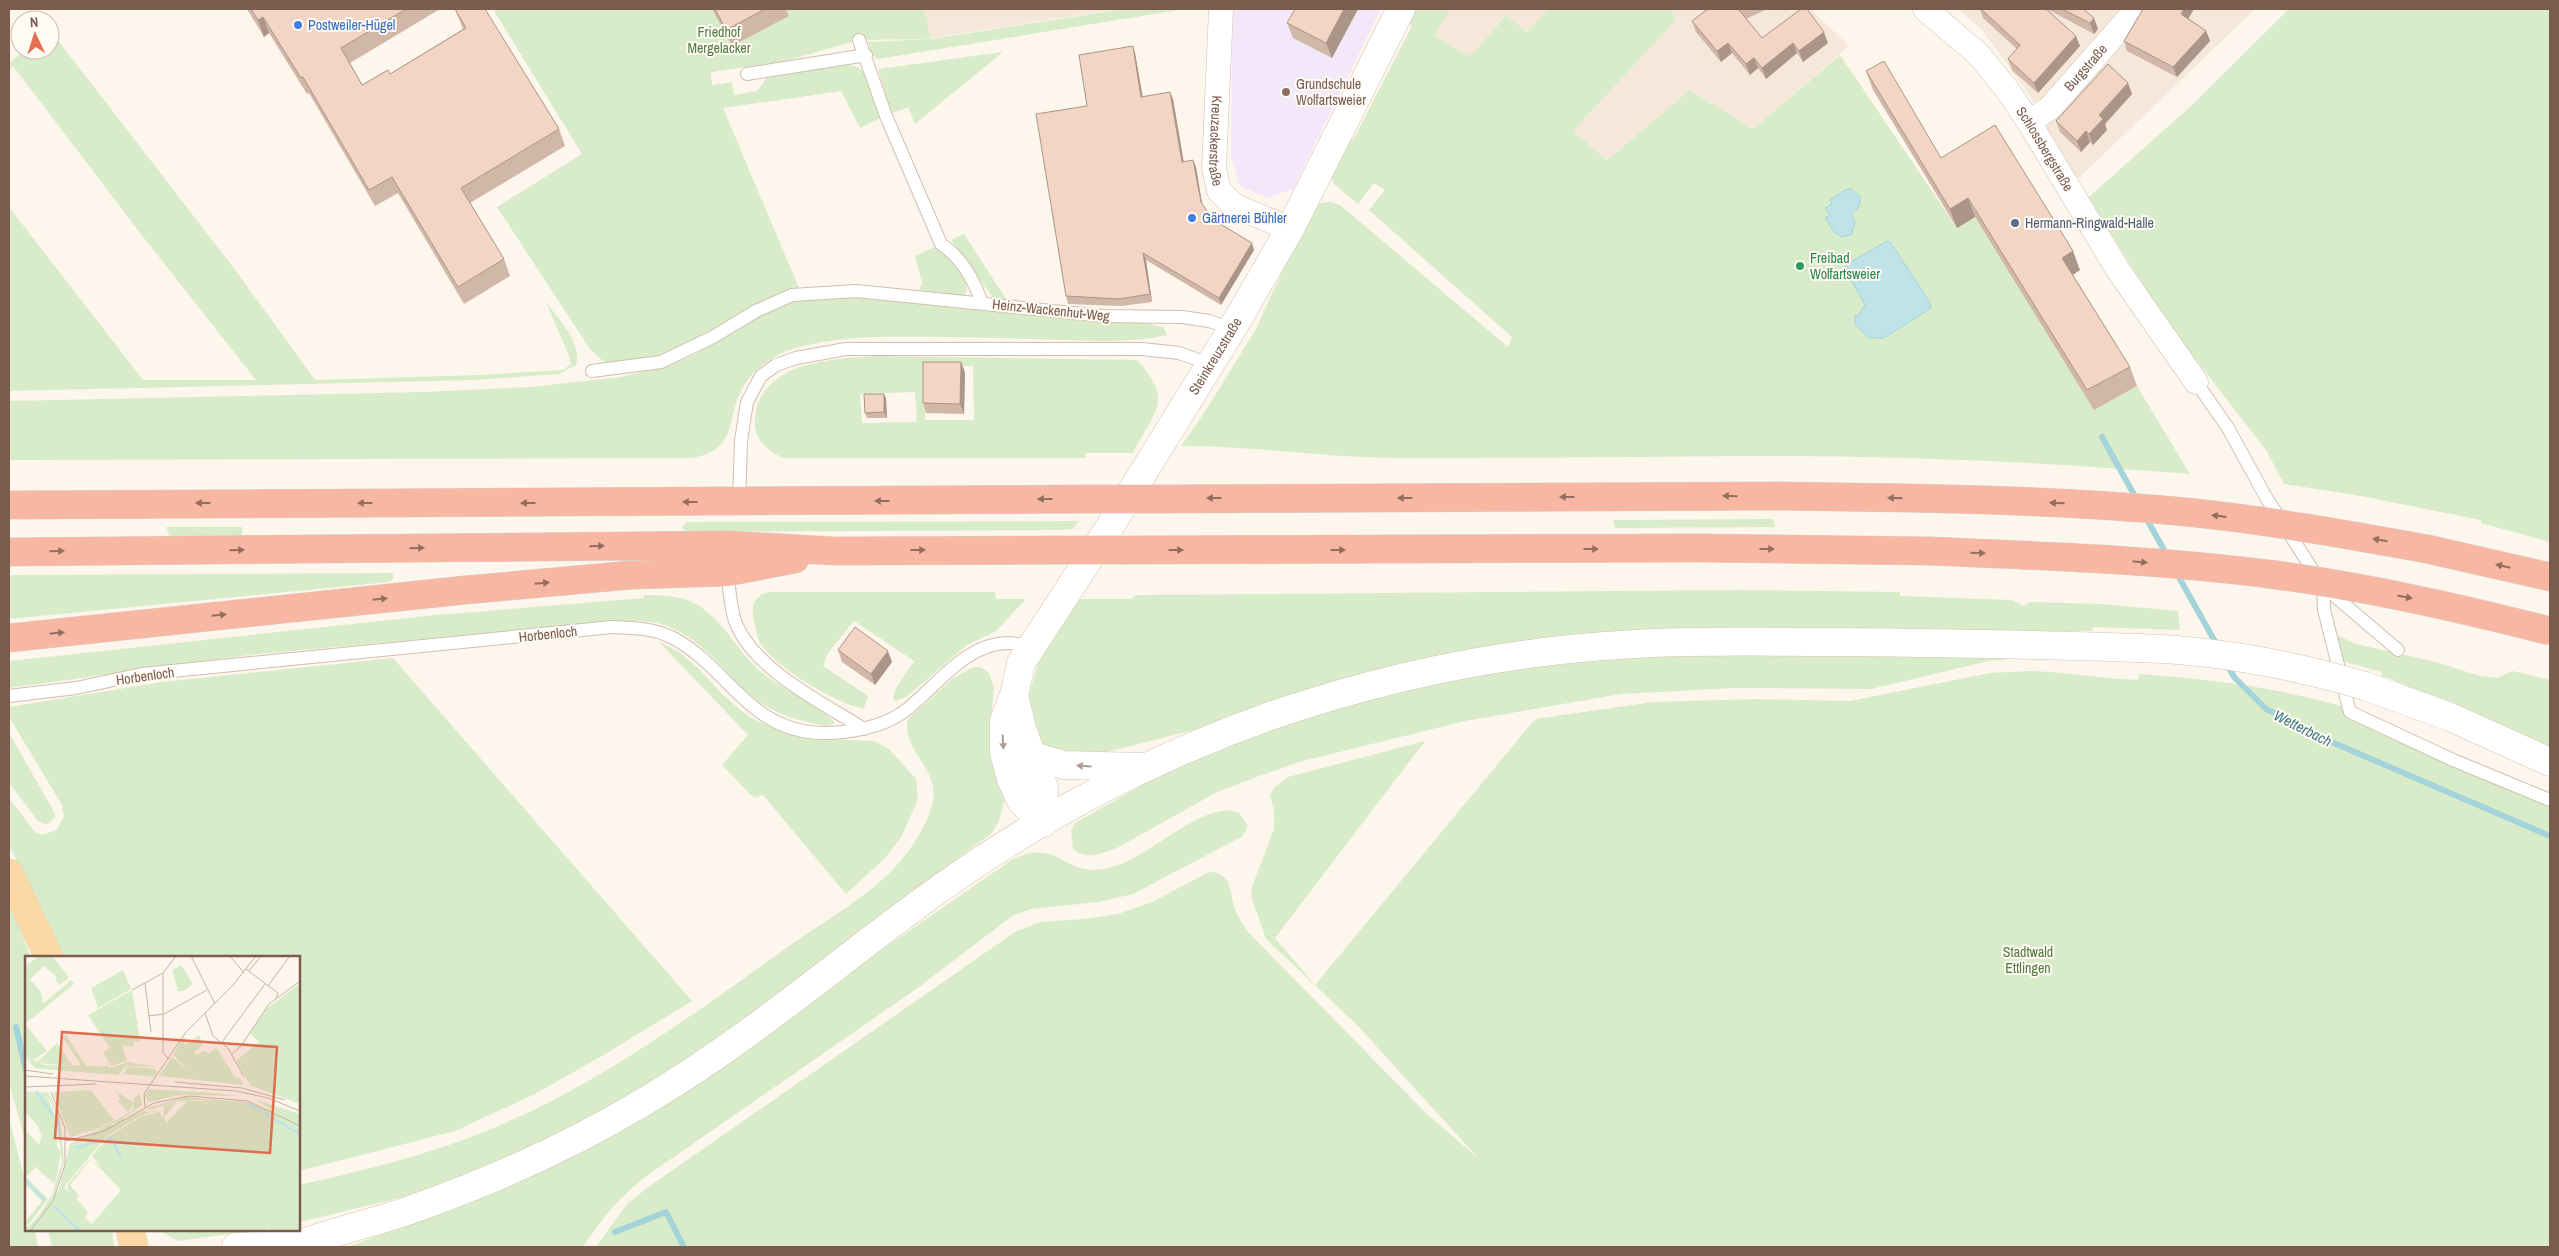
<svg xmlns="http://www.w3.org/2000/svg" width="2559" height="1256" font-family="'Archivo Narrow',sans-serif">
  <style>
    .residential { fill: #f5e8da }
    .education { fill: #f3e8fa }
    .green { fill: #d8ecc9; fill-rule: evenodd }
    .water { fill: #bfe3e8; stroke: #a5d3da }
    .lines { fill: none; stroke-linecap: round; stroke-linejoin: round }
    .stream { stroke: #a5d3da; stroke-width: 6 }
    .lane-casing { stroke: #d1beb0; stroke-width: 14 }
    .street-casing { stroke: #d1beb0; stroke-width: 25 }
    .secondary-casing { stroke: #d6c0b0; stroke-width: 29 }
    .primary-casing { stroke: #dad1cd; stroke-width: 29 }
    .highway-casing { stroke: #dad1cd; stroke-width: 29 }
    .lane { stroke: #fff; stroke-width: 12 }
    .street { stroke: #fff; stroke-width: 24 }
    .secondary { stroke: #fff; stroke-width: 28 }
    .primary { stroke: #fbd9a5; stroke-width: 28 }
    .highway { stroke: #f7b7a3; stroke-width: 28 }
    .secondary-bridge-casing { stroke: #d6c0b0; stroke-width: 29; stroke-linecap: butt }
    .highway-bridge-casing { stroke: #dad1cd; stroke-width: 29; stroke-linecap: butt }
    .secondary-bridge { stroke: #fff; stroke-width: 28 }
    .highway-bridge { stroke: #f7b7a3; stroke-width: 28 }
    .wall { fill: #d1b7a8 }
    .shaded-wall { fill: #aa9588 }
    .building { fill: #f3d5c3; stroke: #aa9588 }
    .oneway { fill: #936e5e }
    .oneway2 { fill: #af9d94 }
    .shop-dot { fill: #3f7fe0; stroke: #fffaf3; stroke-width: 2 }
    .education-dot { fill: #8d6e63; stroke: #fffaf3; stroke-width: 2 }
    .service-dot { fill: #5c6f8a; stroke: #fffaf3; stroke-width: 2 }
    .leisure-dot { fill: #2e9e5b; stroke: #fffaf3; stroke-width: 2 }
    .labels { text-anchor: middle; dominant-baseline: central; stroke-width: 4; stroke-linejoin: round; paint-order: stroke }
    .shop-label { font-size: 14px; fill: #366cbe; stroke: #fffaf3; text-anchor: start }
    .park-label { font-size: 14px; fill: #537a41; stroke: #fffaf3 }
    .street-label { font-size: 14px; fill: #7a5c4d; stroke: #fffaf3 }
    .education-label { font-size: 14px; fill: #785e54; stroke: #fffaf3; text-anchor: start }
    .service-label { font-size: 14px; fill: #4e5e75; stroke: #fffaf3; text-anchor: start }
    .leisure-label { font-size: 14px; fill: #27864d; stroke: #fffaf3; text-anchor: start }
    .water-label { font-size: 15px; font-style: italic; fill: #437c86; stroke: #fffaf3 }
    .inset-river { fill: none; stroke: #bfe3e8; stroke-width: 2.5 }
    .inset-road { fill: none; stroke: #c5b3a7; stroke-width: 1 }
    .view { fill: #dc6d51; fill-opacity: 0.15; stroke: #dc6d51; stroke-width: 2.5 }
    .inset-edge { fill: none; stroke: #7a5c4d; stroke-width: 2.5 }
  </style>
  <rect width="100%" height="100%" fill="#fdf6ec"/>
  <path class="residential" d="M924 9H1120L931 38Z
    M1450 9H1548L1527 32 1505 15 1470 58 1435 36Z
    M1671 9H1815L1813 11 1849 46 1753 129 1690 90 1607 160 1573 131 1676 20Z
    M1958 9H2255L2080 177 2073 181 2030 96 1983 31Z"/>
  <path class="education" d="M1232 9H1381L1293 189 1268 198 1240 186 1231 157Z"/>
  <path class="green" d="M493 9H924L931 39 1123 9H1185L878 59 872 55 868 42 930 39 859 40 782 62 711 72 712 85 732 82 734 95 757 91 769 75C789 72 845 58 860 69 873 79 876 104 881 118L860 128 841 91 723 108 799 288 763 300 691 345 650 359 613 364 603 361 590 349 497 207 582 154Z
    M1415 9H1450L1435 36 1470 57 1506 15 1527 32 1548 9H1671L1676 20 1573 131 1607 160 1690 90 1753 129 1840 55 1957 228 1975 217 2094 409 2137 386 2190 474C2044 462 1896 455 1749 456 1631 457 1512 458 1394 458 1323 457 1253 446 1181 446L1206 410 1256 329 1310 211C1319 201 1328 200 1340 205L1508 347 1512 337 1369 210 1385 190 1374 183 1358 204 1334 184 1331 176 1348 138 1353 140 1412 26 1407 23Z
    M2289 9H2550V542L2481 523V520L2361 496 2284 484 2266 450 2169 325 2088 198 2192 105Z
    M50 30 236 271 315 380 480 375 563 370 571 364 569 356 546 302C558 318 583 344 576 365L559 374 473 380 9 391V207L143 380H256L144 238 13 66 9 71V64L23 50H50Z
    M1003 52 915 124 908 107 891 114 878 69Z
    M964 234 1008 302 993 298 951 240Z
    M936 246C949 254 972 277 966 294L962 296 919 290 922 283 915 256Z
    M851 297 1104 323H1145L1163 327 1167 335C1133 343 1096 341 1061 340 1022 338 983 338 944 337 892 337 839 334 789 350 770 357 750 372 741 391 726 422 737 450 692 458L9 460V401L423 392 531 387 621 377 662 367 694 355 758 316 787 303 810 298Z
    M877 356 1137 360C1175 402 1154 411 1133 453H1085L1086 458H783C766 449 753 439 755 418 760 361 833 359 877 356ZM973 366 974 420H925V368ZM915 392 917 422 862 423 860 394Z
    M1774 519 1775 527 1615 528 1613 520Z
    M1079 521 1073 529 1062 530 686 532 682 528 686 522Z
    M166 527H242V536L170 538Z
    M393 573V579L389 582 9 619V575Z
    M1741 590 1900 592V596L2012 600 2023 606 2031 602 2102 604 2178 611 2180 630 2093 627 2092 631 1605 633 1501 644 1425 658 1345 679 1213 725 1079 759 1044 747 1038 741 1028 698 1041 653 1077 599H1132L1136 595Z
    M769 592H995L996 599H1026L996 631 967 645 924 682 906 697 895 701 893 698 896 688 914 661 854 621 828 653 823 666 868 696 864 708C839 706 778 668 763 647 756 638 755 626 753 614 751 603 758 594 769 592Z
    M644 595C662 595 679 595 696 604 725 621 739 655 765 675 782 688 824 709 835 723 827 728 817 724 809 722 737 709 728 654 672 628 652 619 629 621 608 622L249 655 9 688V661L436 615 644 598Z
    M2335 634 2356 644 2436 662 2480 676 2497 678 2512 671 2550 680V749L2394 685 2395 680 2381 676 2382 672 2338 660Z
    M659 642 679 652 699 669 723 695 748 716 777 730 804 738 874 741 888 748 916 779 918 799 902 836 885 858 846 894 763 795 754 798 722 765 748 735Z
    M1759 653 2005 658 2004 660 1989 661 1871 689 1735 688 1621 694 1465 721 1299 762 1259 776 1217 792 1119 847C1104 853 1086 861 1073 849L1071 831 1075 823 1151 780 1243 738 1332 709 1456 678 1604 657Z
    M393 658 692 1001 602 1056 533 1095 455 1131 299 1171V957H65L9 845V798L35 832 42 835 57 830 64 816 62 805 9 717V707L162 682Z
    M973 667H980L989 673 994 688 991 718 1005 799 999 821 992 833 927 881 811 973 688 1061 531 1151 413 1195 299 1222V1185C369 1169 437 1153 503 1124 607 1079 698 1011 789 946 845 907 906 878 931 809 945 770 900 752 908 719L952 679Z
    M2030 671C2067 672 2102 679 2138 680L2139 674C2208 679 2274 687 2341 706L2348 719 2390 734 2550 803V1247H596L627 1204 647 1188 1015 932 1040 922 1085 919 1118 914 1152 902 1209 872C1232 872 1230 893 1235 910 1238 917 1243 924 1247 931L1428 1115 1479 1159 1357 1025 1266 939 1251 896 1252 887 1274 829V811L1270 795 1274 788 1288 777 1425 741 1275 938 1315 985 1535 719 1653 702 1757 699 1850 701 1990 673Z
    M9 733 53 810 55 816 50 823 45 824 38 821 9 783Z
    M1228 810 1239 813 1248 825 1243 836 1133 894 1098 902 1031 909 1012 916 919 987 648 1175C616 1200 606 1214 583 1247H348L508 1186 854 969 1013 859C1061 837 1062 879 1109 868 1148 859 1187 813 1228 810Z
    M9 904 31 957H26V1143L9 1083Z
    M9 1118 26 1185V1230H35L38 1247H9Z
    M48 1230H112L114 1247H52Z
    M158 1230H260L178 1241Z"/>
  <path class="water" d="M1851 189 1860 196C1861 206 1858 209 1851 214L1855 222 1852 234 1842 237 1834 232 1825 218 1830 215 1825 208 1832 204 1830 200 1845 190Z
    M1887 241 1891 243 1929 301 1931 308 1884 338H1869L1855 324V315L1858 316 1865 305 1845 268 1847 264Z"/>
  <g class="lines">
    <path class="stream" d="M2102 437 2137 500
      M2145 516 2168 557
      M2176 572 2218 647
      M2227 664 2234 677 2266 709 2327 740 2550 836
      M16 1027 26 1070
      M615 1232 666 1212 684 1247"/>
    <g class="lane-casing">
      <path id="lane" d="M859 40 886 116 941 244C961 257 974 280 982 303
        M747 74 866 55
        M592 371 661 362 713 337 756 311 792 295 856 291 1103 316 1182 317 1209 321 1232 329
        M2196 382 2228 428 2267 499 2323 586 2398 650
        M739 501 741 441 747 402 761 376 776 365 796 358 846 349H1142L1179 353 1210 364
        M727 572C730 589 730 611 737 626 758 672 823 703 864 729
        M2323 586 2324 610 2350 712 2453 760 2550 800
        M9 696 76 688 142 674 612 627C634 628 655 628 675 639 729 669 749 731 822 733 848 733 880 728 902 713 934 690 964 643 1008 643 1015 643 1023 645 1030 646"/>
    </g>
    <g class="street-casing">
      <g id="street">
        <path id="s1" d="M1221 9 1214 168 1219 191 1235 206 1290 229"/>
        <path id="s2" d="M1925 9 1978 54 2006 88 2029 122 2118 270 2196 382"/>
        <path id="s3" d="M2029 122 2050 108 2137 9"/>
      </g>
    </g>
    <g class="secondary-casing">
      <g id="secondary">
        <path d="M2365 686 2450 717 2550 762"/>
        <path d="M1014 695 1022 729 1044 788 1043 823"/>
        <path d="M1032 756 1064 765 1141 767"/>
        <path id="s4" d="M1043 823 1021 801 1011 779 1004 752V720L1014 695 1021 663 1109 528 1232 329 1290 229 1401 9"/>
        <path d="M236 1247 300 1244"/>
        <path d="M293 1247C329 1232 370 1224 407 1211 493 1181 575 1144 652 1097 747 1040 831 968 920 903 1027 824 1148 759 1273 715 1390 675 1513 650 1636 644 1703 640 1770 642 1837 642 1937 643 2037 644 2138 648"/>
      </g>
    </g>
    <g class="primary-casing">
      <path id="primary" d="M9 873 49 957
        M130 1230 134 1247"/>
    </g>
    <g class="highway-casing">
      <path id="highway" d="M1159 499 1779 496
        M9 505 1093 499
        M2427 549 2550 577
        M1127 550 1701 548 1929 551
        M9 552 729 545 834 551 1059 550
        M9 638 465 590 631 575 727 572 795 559"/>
    </g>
    <use href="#lane" class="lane"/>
    <use href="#street" class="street"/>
    <use href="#secondary" class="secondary"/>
    <use href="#primary" class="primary"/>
    <use href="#highway" class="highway"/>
    <g class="secondary-bridge-casing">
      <path id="secondary-bridge" d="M2138 648C2216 650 2290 664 2365 686"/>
    </g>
    <g class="highway-bridge-casing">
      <path id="highway-bridge" d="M1779 496C1911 498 2044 499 2176 511 2261 519 2344 534 2427 549
        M1093 499H1159
        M1059 550H1127
        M1929 551C2045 556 2161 560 2276 575 2369 587 2460 608 2550 631"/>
    </g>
    <use href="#secondary-bridge" class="secondary-bridge"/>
    <use href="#highway-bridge" class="highway-bridge"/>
  </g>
  <path class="wall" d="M247 9H440L350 63 362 85 390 74 463 29 455 9 559 129 565 146 470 203 504 259 510 276 464 304 398 193 375 206 309 93 307 94 269 33 264 37Z
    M712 9H786L789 16 732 46Z
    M1358 9 1332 58 1293 38 1287 23Z
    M1708 9H1767L1746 19 1762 38 1828 43 1803 62 1797 53 1766 79 1758 68 1750 75 1732 53 1721 62 1696 32 1692 21Z
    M1980 9H2083L2098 29 2094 34 2047 9 2080 46 2038 93 2012 70 2008 59 2017 49 1983 18Z
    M2143 9H2194L2188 18 2206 31 2210 41 2177 77 2127 51 2124 41Z
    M1135 53 1142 96 1173 99 1183 161 1196 167 1202 205 1212 219 1254 250 1221 305 1146 260 1152 302 1121 306 1068 304 1066 296 1087 106Z
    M1866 71 1941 158 2080 270 2073 275 2130 367 2137 386 2094 410 1975 217 1957 228 1873 90Z
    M2128 83 2132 94 2105 124 2107 130 2093 145 2090 142 2081 152 2060 132 2056 121Z
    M965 372 964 414 926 413 923 403Z
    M884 394 886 399 887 418H867L865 413Z
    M838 650 892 662 875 685 842 662Z"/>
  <path class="shaded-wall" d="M1344 9H1358L1332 58 1326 43Z
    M2184 9H2194L2185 24 2181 14Z
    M263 17 269 33 264 37 258 20Z
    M2094 18 2098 29 2094 34 2090 23Z
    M2206 31 2210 41 2177 77 2173 67Z
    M1824 32 1828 43 1803 62 1799 51Z
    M2076 36 2080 46 2038 93 2034 83Z
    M1728 43 1732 53 1721 62 1717 51Z
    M1793 43 1797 53 1766 79 1762 68Z
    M1133 46 1135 53 1144 104 1141 97Z
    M1754 58 1758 68 1750 75 1746 64Z
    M2128 83 2132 94 2105 124 2107 130 2093 145 2089 134 2099 115Z
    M1170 92 1173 99 1185 169 1182 162Z
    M2086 131 2090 142 2081 152 2077 141Z
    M1193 160 1196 167 1203 209 1201 202Z
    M1968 198 1975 217 1957 228 1950 209Z
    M1252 243 1254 250 1221 305 1219 298Z
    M2073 251 2080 270 2069 277 2062 258Z
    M1143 253 1146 260 1152 302 1150 294Z
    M961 362 965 372 964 414 960 404Z
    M884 394 886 399 887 418 884 412Z
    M888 651 892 662 875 685 871 674Z"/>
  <path class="building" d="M251 9H406L341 48 362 85 388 70 390 74 466 28 455 9H485L559 129 461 188 504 259 458 287 392 177 369 190 303 77 301 78 263 17 258 20Z
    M715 9H765L726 30Z
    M1295 9H1344L1326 43 1287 23Z
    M1708 9H1741L1739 10 1762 38 1801 9H1807L1824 32 1799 51 1793 43 1762 68 1754 58 1746 64 1728 43 1717 51 1692 21Z
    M1981 9H2046L2076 36 2034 83 2008 59 2020 45Z
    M2062 9H2083L2094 18 2090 23Z
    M2143 9H2184L2181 14 2206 31 2173 67 2124 41Z
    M1133 46 1141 97 1170 92 1182 162 1193 160 1201 202 1212 219 1252 243 1219 298 1143 253 1150 294 1119 299 1066 296 1036 114 1087 106 1079 55Z
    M1884 61 1941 158 1995 125 2073 251 2062 258 2130 367 2087 390 1968 198 1950 209 1866 71Z
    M2108 64 2128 83 2099 115 2103 119 2089 134 2086 131 2077 141 2056 121Z
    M923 362H961L960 404 923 403Z
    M864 394H884V412L865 413Z
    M855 627 888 651 871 674 838 650Z"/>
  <defs><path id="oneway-solid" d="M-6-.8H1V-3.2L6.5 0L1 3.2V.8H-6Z" transform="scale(1.25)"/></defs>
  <g class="oneway">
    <use href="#oneway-solid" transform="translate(1730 496) rotate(-179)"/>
    <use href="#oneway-solid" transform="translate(1567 497) rotate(180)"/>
    <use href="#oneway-solid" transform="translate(1214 498) rotate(180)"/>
    <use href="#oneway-solid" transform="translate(1405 498) rotate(180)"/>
    <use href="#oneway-solid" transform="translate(1895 498) rotate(-179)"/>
    <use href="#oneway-solid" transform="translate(1045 499) rotate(180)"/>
    <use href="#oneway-solid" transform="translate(882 501) rotate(180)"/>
    <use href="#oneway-solid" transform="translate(690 502) rotate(180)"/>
    <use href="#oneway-solid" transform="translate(203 503) rotate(180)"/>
    <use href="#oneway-solid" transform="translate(365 503) rotate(180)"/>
    <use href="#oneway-solid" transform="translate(528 503) rotate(180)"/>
    <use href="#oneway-solid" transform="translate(2057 503) rotate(-178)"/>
    <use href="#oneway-solid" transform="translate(2219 516) rotate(-173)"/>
    <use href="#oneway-solid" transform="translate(2380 540) rotate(-170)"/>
    <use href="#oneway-solid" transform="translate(597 546) rotate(-1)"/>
    <use href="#oneway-solid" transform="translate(417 548) rotate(-1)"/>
    <use href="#oneway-solid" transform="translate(1591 549)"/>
    <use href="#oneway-solid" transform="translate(1767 549)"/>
    <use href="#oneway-solid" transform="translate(237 550) rotate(-1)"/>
    <use href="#oneway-solid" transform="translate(918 550)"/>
    <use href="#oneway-solid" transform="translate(1176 550)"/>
    <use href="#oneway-solid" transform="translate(1338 550)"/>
    <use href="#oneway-solid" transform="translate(57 551) rotate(-1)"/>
    <use href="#oneway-solid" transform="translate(1978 553) rotate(2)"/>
    <use href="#oneway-solid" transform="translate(2140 562) rotate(6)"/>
    <use href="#oneway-solid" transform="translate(2503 566) rotate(-167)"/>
    <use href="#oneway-solid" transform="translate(542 583) rotate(-5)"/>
    <use href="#oneway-solid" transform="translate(2405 597) rotate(11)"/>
    <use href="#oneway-solid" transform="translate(380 599) rotate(-6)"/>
    <use href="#oneway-solid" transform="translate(219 615) rotate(-6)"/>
    <use href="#oneway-solid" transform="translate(57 633) rotate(-6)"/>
  </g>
  <g class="oneway2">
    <use href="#oneway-solid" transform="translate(1003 742) rotate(87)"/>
    <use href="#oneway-solid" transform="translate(1084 766) rotate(-176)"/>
  </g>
  <g class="shop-dot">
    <circle cx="298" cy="25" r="5"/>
    <circle cx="1192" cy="218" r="5"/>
  </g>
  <circle class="education-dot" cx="1286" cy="92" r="5"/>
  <circle class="service-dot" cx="2015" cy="223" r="5"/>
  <circle class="leisure-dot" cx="1800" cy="266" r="5"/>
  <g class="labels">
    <g class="shop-label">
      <text x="308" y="25">Postweiler-Hügel</text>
      <text x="1202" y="218">Gärtnerei Bühler</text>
    </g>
    <g class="park-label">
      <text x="719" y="32">Friedhof<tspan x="719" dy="16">Mergelacker</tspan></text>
      <text x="2028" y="952">Stadtwald<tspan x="2028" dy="16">Ettlingen</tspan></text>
    </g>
    <g class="street-label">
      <text stroke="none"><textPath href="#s3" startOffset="79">Burgstraße</textPath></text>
      <text stroke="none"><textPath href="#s1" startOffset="132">Kreuzackerstraße</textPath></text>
      <text stroke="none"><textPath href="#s2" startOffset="186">Schlossbergstraße</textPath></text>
      <text transform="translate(1051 310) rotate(6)">Heinz-Wackenhut-Weg</text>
      <text stroke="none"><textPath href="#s4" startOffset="538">Steinkreuzstraße</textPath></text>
      <text transform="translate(548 634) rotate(-6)">Horbenloch</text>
      <text transform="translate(145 676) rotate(-8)">Horbenloch</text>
    </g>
    <g class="education-label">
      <text x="1296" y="84">Grundschule<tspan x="1296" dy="16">Wolfartsweier</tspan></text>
    </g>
    <g class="service-label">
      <text x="2025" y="223">Hermann-Ringwald-Halle</text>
    </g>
    <g class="leisure-label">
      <text x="1810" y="258">Freibad<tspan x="1810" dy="16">Wolfartsweier</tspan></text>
    </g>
    <g class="water-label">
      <text transform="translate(2303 728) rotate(27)">Wetterbach</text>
    </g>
  </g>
  <g transform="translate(25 956)">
    <rect width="275" height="275" fill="#fdf6ec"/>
    <path d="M14 0H27L44 21 35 29 30 24 32 21 19 10 5 23 16 36 18 48 46 24 49 28 0 68 22 95 8 104 0 100V10ZM156 9 168 28 158 35H153L147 14ZM98 14 106 33 73 52 66 32ZM275 27V148L226 130 211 105 234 86 225 77 241 53ZM107 34 115 85 139 84 97 86H108L110 91 97 89 102 105 86 110 78 96 85 92 63 59ZM51 69 41 79 61 110H82L81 105 83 110 82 111H75L22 108 12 106ZM38 82 56 109H47L32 87ZM174 79 178 88 169 97 171 99 179 94 184 97 191 91 211 122 214 121 218 129 134 120 147 101 162 114 148 99 159 80 160 89ZM0 101 20 109 87 111 103 106 133 111 101 110 93 119 40 115 10 112ZM106 111 131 113 132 116 130 121 99 118 101 112ZM124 133 190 137 216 140 156 139 123 146 120 140ZM66 134 89 164 69 174 46 178 69 175 91 164 108 154 109 142 115 138 117 149 89 169 45 181 28 136ZM89 134 109 147 103 156 93 145 95 142ZM0 135 15 136 23 143 30 159 32 191 36 196 30 228 11 212 19 203 1 221 23 243 3 269 0 266 17 245 0 228V174L14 188 17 180 12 169 0 156ZM23 136 35 160 39 207 29 240 12 262 27 239 37 206 31 157 24 143 16 137ZM161 141 221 146 251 156 229 143 275 158V275H241L246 271 238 275H0V269L3 271 10 264 34 234 45 187 120 154 123 156 137 153 117 159 82 180 39 231 44 237 42 229 65 203 76 211 67 200 83 181 117 160 134 156 138 163 139 150 150 146 124 154 122 152ZM169 144 191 145H162L142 166 139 162 151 146ZM66 203 96 234 67 268 60 262 63 256 51 242 54 240 45 229Z" fill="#d8ecc9" fill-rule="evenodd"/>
    <path class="inset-river" d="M11 135 28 160M222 147 275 178M32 162 35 179M82 183 86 182 96 203M50 192 78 184M0 224 20 244M28 250 55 275"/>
    <path class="inset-road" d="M166 0 190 48M205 0 219 17M221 13 253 37 251 42M224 15 236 0M138 17V97L144 103M120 27 126 76M243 30 265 0M107 34 138 17 151 0M180 57 188 80 203 92 219 121M123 60 139 58 182 34M197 86 240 28M207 98 216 90 244 48 275 25M0 114 28 118M0 120 211 135 243 142 275 155M150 126 217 132 260 144M0 131 71 128M120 151 119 138 161 76 208 29 231 0M41 185 79 175 129 147 164 140 223 145 275 170M5 275 28 245 40 209V172L26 136"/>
    <path class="view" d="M37 76 252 91 245 197 30 182Z"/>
    <rect width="275" height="275" class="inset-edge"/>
  </g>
  <rect width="2559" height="1256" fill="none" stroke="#7a5c4d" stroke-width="20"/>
  <g transform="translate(35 35) rotate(356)"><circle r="24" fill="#fffaf3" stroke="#cabbb1"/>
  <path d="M0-4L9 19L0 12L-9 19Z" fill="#e76f51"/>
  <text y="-8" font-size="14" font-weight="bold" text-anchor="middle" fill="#7a5c4d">N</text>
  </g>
</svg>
